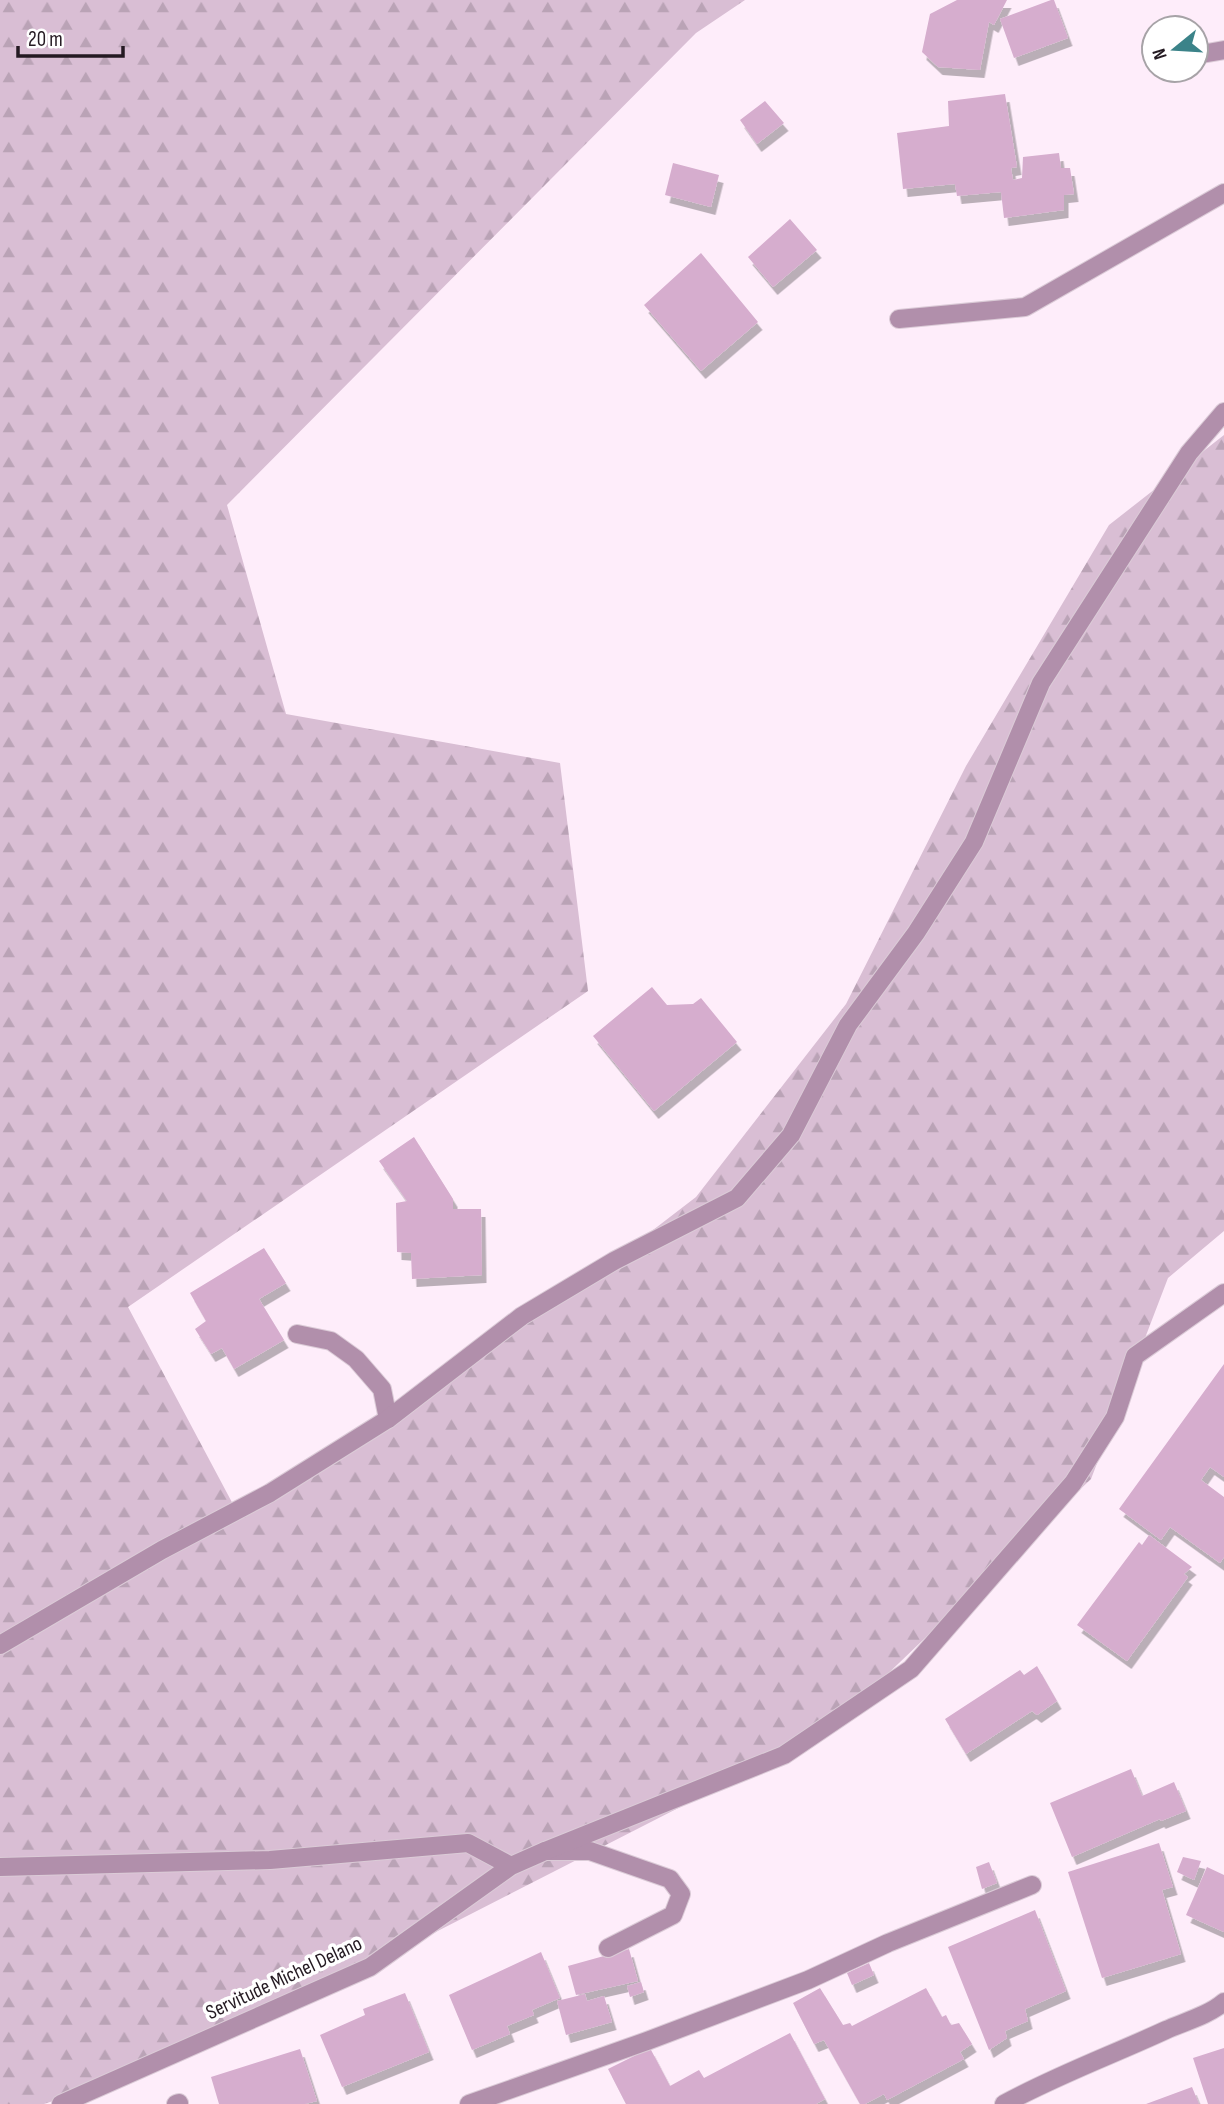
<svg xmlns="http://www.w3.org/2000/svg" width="1224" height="2104" font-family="'Sofia Sans Condensed',sans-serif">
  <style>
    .forest { fill: url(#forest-firs) }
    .building { fill: #d6adce; filter: url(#shadow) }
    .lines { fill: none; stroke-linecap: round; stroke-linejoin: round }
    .service-casing { stroke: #dbcbd7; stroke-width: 20 }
    .minor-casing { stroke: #dbcbd7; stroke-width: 20 }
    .service { stroke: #b18fab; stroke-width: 18 }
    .minor { stroke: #b18fab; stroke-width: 18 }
    .labels { text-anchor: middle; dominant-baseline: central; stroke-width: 7; stroke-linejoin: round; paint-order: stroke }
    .street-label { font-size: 21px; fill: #241a22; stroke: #fff }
  </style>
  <defs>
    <pattern id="forest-firs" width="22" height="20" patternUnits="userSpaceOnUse" patternTransform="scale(1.75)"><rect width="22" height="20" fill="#d9bed4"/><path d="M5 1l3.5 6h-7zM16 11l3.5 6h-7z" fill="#baa3b6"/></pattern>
    <filter id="shadow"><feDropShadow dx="4.5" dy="8" stdDeviation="0" flood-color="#0004"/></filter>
  </defs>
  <rect width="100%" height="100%" fill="#feedfa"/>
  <path class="forest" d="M0 0H745L696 33 227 505 286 714 560 763 588 991 128 1307 235 1508 571 1293 696 1197 846 1004 966 766 1109 525 1224 435V1231L1168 1278 1091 1479 827 1732 203 2051 44 2104H0Z"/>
  <path class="building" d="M957 0H1007L994 25 989 22 980 70 938 67 922 52 930 14Z
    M1051 0H1054L1068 38 1014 58 1000 19Z
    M1005 94 1017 167 1011 168 1013 180 1022 178 1023 157 1059 153 1061 168H1070L1074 194 1064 195V210L1004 218 1001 192 957 196 955 184 903 189 897 133 949 126 948 101Z
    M765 101 784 123 757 144 740 120Z
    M673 163 719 175 711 207 665 195Z
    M790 219 817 250 773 287 748 257Z
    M701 253 758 322 701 371 644 305Z
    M652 987 667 1005 693 1004 701 998 737 1042 654 1111 593 1036Z
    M414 1137 453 1199V1209H481L482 1275 412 1279 411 1253 397 1252 396 1203 407 1201 379 1161Z
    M264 1248 286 1283 259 1299 284 1340 234 1369 222 1348 211 1354 195 1329 206 1321 190 1293Z
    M1224 1364V1477L1210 1467 1201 1480 1224 1497V1557L1220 1563 1170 1527 1161 1540 1119 1509Z
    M1149 1535 1192 1567 1184 1574 1188 1577 1127 1661 1077 1625 1139 1542 1142 1545Z
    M1037 1666 1057 1701 1037 1715 1032 1711 966 1754 945 1719 1020 1670 1024 1675Z
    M1131 1769 1142 1796 1174 1782 1186 1811 1161 1821 1160 1819 1072 1857 1050 1803Z
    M1159 1843 1173 1887 1162 1890 1181 1954 1102 1978 1068 1872Z
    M1183 1857 1201 1861 1194 1880 1177 1872Z
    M989 1862 997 1883 982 1889 976 1867Z
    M1207 1867 1224 1875V1932L1186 1915Z
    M1035 1910 1066 1991 1025 2009 1028 2021 1005 2031 1007 2038 989 2050 948 1947Z
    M629 1949 638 1981 576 1995 568 1966Z
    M541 1952 560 1998 532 2010 534 2015 507 2026 510 2034 472 2050 449 1995Z
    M869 1963 874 1975 852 1985 847 1973Z
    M641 1982 644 1992 630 1997 627 1986Z
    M820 1988 843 2025 850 2023 852 2026 926 1988 942 2017 946 2015 951 2025 959 2023 972 2044 960 2052 964 2059 887 2100 884 2094 865 2104H860L824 2040 814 2044 793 2003Z
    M405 1993 429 2052 342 2087 320 2035 365 2015 363 2009Z
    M585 1994 587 2001 604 1996 612 2022 566 2035 557 2001Z
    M790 2033 825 2099 816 2104H626L608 2069 650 2048 670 2086 699 2070 704 2078Z
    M1224 2048V2104H1208L1193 2058Z
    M300 2049 317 2101 305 2104H219L211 2077Z
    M1192 2087 1199 2104H1146Z"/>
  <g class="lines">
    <g class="service-casing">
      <path id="service" d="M297 1334 331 1341 356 1359 382 1389 388 1419
        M545 1851H590L670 1879 681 1894 673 1915 608 1948
        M176 2104 179 2103"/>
    </g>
    <g class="minor-casing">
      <path id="minor" d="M1196 55 1224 50
        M899 319 1025 307 1224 193
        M0 1645 162 1550 270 1493 388 1419 522 1316 614 1261 737 1198 791 1135 848 1025 916 933 974 842 1041 683 1189 453 1224 412
        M0 1867 270 1860 468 1843 511 1866
        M61 2104 370 1967 511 1866 545 1851 784 1755 911 1669 1073 1483 1115 1417 1135 1356 1224 1293
        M469 2104 647 2041 808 1980 888 1943 1032 1885
        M1004 2104C1057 2075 1112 2055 1166 2030 1184 2022 1209 2015 1224 2002"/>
    </g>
    <use href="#service" class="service"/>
    <use href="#minor" class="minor"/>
  </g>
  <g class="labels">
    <g class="street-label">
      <text transform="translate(284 1978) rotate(-25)">Servitude Michel Delano</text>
    </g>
  </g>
  <g transform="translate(1175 49) rotate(252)"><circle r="33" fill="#ffffff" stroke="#a7a3a7" stroke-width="2"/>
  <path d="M0-5L12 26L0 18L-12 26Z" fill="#3b8389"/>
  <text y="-10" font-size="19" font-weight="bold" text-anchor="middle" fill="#241a22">N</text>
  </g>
  <path d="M18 46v10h105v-10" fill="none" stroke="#241a22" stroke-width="3.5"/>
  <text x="28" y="46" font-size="21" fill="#241a22" stroke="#ffffff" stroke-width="5" paint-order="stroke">20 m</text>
</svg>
